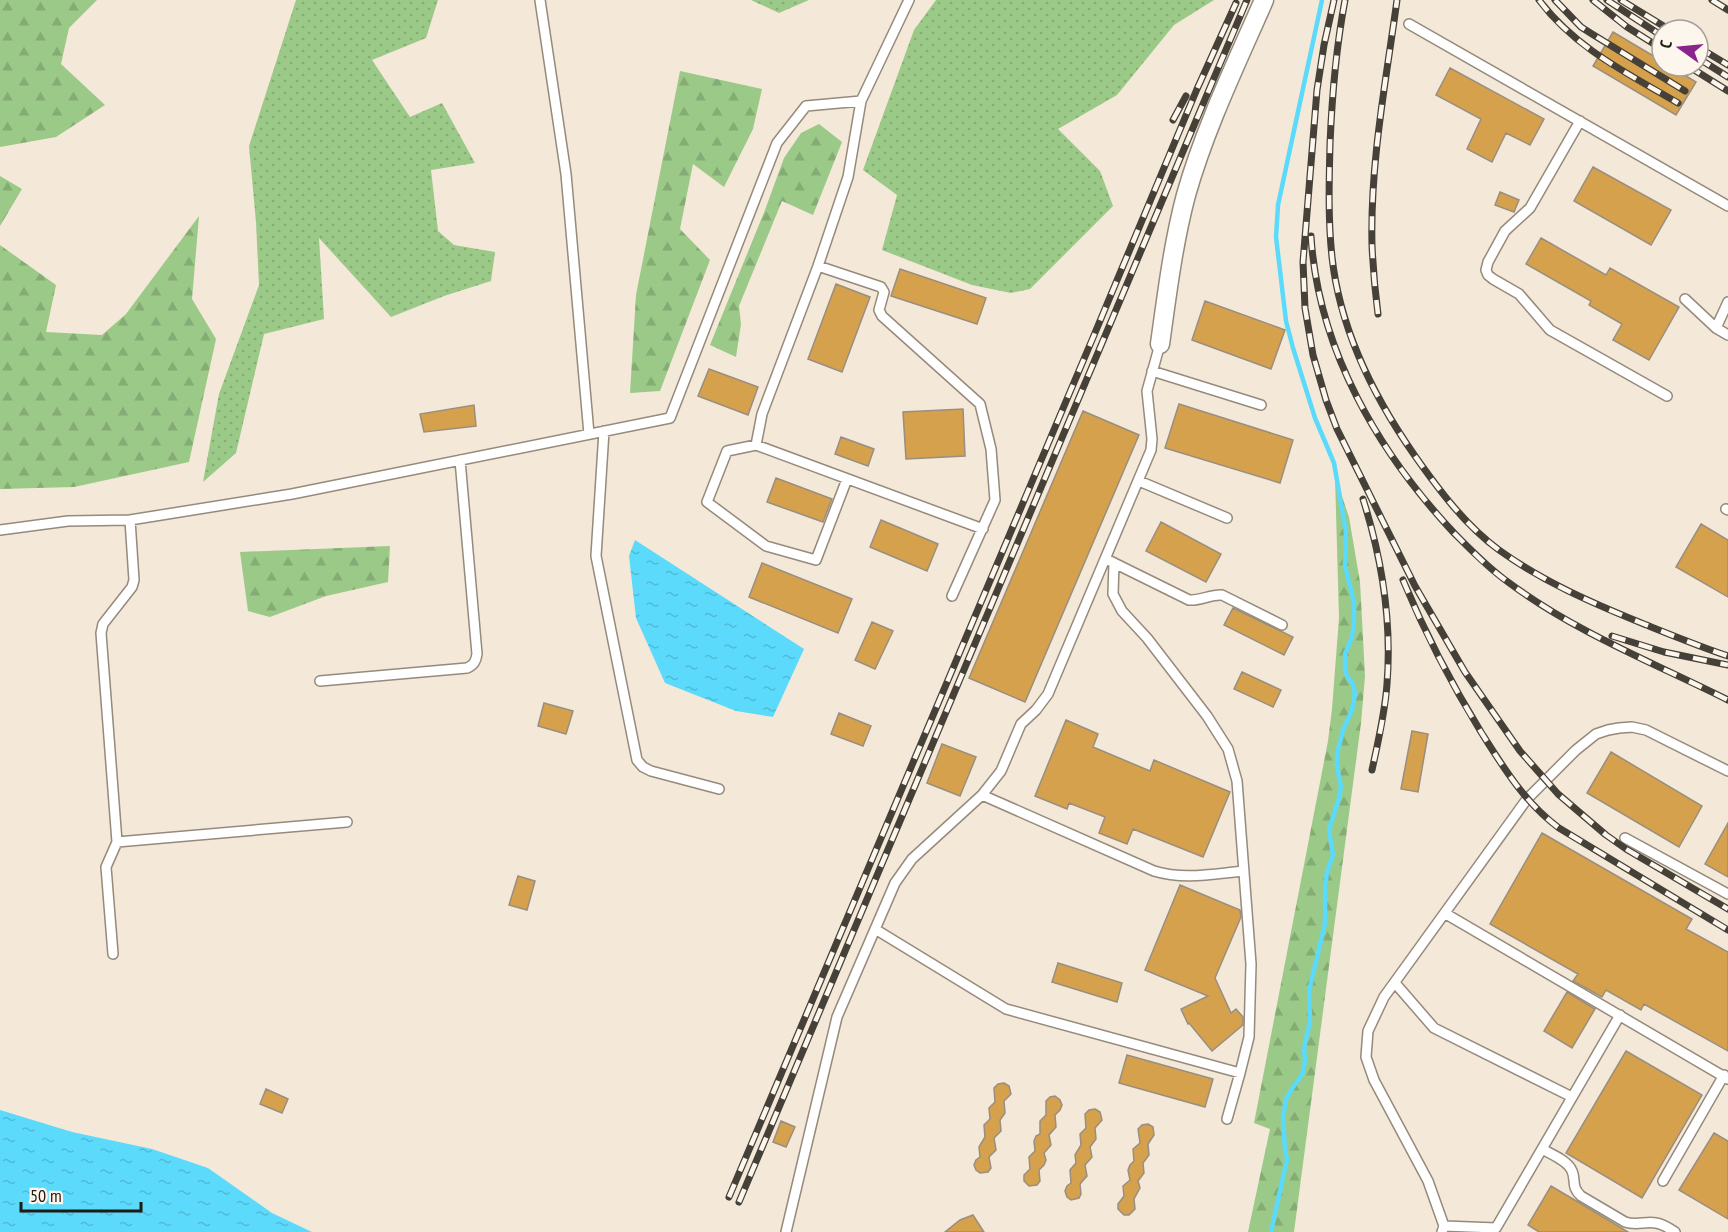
<svg xmlns="http://www.w3.org/2000/svg" width="1728" height="1232" font-family="'PT Sans Narrow',sans-serif">
  <style>
    .grass { fill: url(#grass-dots) }
    .forest { fill: url(#forest-firs) }
    .water { fill: url(#water-ripples) }
    .lines { fill: none; stroke-linecap: round; stroke-linejoin: round }
    .stream { stroke: #5bdafb; stroke-width: 4.5 }
    .building { fill: #d6a14c; stroke: #998e7f; stroke-width: 1.5 }
    .lane-casing { stroke: #958a7b; stroke-width: 12 }
    .street-casing { stroke: #958a7b; stroke-width: 21 }
    .lane { stroke: #fff; stroke-width: 9 }
    .street { stroke: #fff; stroke-width: 18 }
    .rail-casing { stroke: #454038; stroke-width: 7 }
    .rail { stroke: #fdf6ec; stroke-width: 4.5; stroke-dasharray: 14; stroke-linecap: butt }
  </style>
  <defs>
    <pattern id="grass-dots" width="8" height="8" patternUnits="userSpaceOnUse" patternTransform="scale(1.5)"><rect width="8" height="8" fill="#9bc987"/><path d="M2 2h.1M6 6h.1" fill="none" stroke="#85ac74" stroke-width="1.8" stroke-linecap="round"/></pattern>
    <pattern id="forest-firs" width="22" height="20" patternUnits="userSpaceOnUse" patternTransform="scale(1.5)"><rect width="22" height="20" fill="#9bc987"/><path d="M5 1l3.5 6h-7zM16 11l3.5 6h-7z" fill="#85ac74"/></pattern>
    <pattern id="water-ripples" width="26" height="14" patternUnits="userSpaceOnUse" patternTransform="scale(1.5)"><rect width="26" height="14" fill="#5bdafb"/><path d="M2 4q2-2 4 0t4 0M15 11q2-2 4 0t4 0" fill="none" stroke="#4fbad6"/></pattern>
  </defs>
  <rect width="100%" height="100%" fill="#f4e8d8"/>
  <path class="grass" d="M296 0H438L426 38 372 60 410 117 442 103 475 163 431 170 438 231 454 245 495 252 491 281 444 296 391 317 319 238 324 319 264 334 236 453 203 482 219 394 259 285 256 222 249 146Z
    M751 0H809L779 13Z
    M936 0H1214L1174 25 1117 95 1058 129 1100 171 1113 206 1030 289 1011 293 972 285 882 250 897 195 863 170 914 30Z"/>
  <path class="forest" d="M0 0H97L69 28 61 64 105 105 56 137 0 147Z
    M680 71 762 89 753 129 724 187 693 164 680 229 710 260 660 391 630 393 636 295Z
    M819 124 842 142 813 215 782 201 739 306 741 324 736 357 710 345 765 210 784 158 801 133Z
    M0 176 22 189 0 226Z
    M199 216 192 299 216 339 189 462 74 487 0 489V245L56 285 46 332 102 335 126 314Z
    M1335 476 1349 517 1360 582 1365 676 1361 723 1294 1232H1248L1270 1129 1254 1123 1328 741 1332 709 1339 618Z
    M390 546 388 582 326 596 270 617 248 611 240 552Z"/>
  <path class="water" d="M635 540 804 649 773 717 736 711 665 683 636 618 629 556Z
    M0 1110 72 1132 152 1149 208 1168 272 1213 312 1232H0Z"/>
  <g class="lines">
    <path class="stream" d="M1271 1232 1287 1159 1285 1150 1283 1117 1286 1099 1293 1087 1302 1075 1305 1061 1304 1048 1310 1021 1309 991 1325 923V887L1327 872 1333 855 1329 829 1338 802 1341 787 1337 766V754L1343 730 1352 710 1355 693 1353 684 1348 678 1345 670V654L1352 637 1354 624V602L1345 566 1346 532 1334 463 1315 418 1293 348 1286 321 1276 237 1278 205 1322 0"/>
  </g>
  <path class="building" d="M1613 32 1662 61V66H1670L1696 82 1676 115 1593 66Z
    M1450 68 1544 119 1530 145 1506 133 1492 162 1467 149 1481 119 1436 95Z
    M1593 167 1671 210 1651 245 1574 201Z
    M1500 192 1519 200 1514 212 1495 205Z
    M1541 238 1606 275 1610 268 1679 307 1649 360 1613 340 1622 324 1589 305 1591 301 1526 264Z
    M900 269 986 298 977 324 891 296Z
    M836 284 870 297 842 372 808 359Z
    M1205 301 1285 330 1271 369 1192 340Z
    M709 369 758 387 748 415 698 396Z
    M1179 404 1293 440 1280 483 1165 448Z
    M474 405 476 426 424 432 420 414Z
    M963 409 965 456 906 459 903 412Z
    M1083 411 1139 435 1025 702 969 678Z
    M841 437 874 449 868 466 835 454Z
    M776 478 832 499 823 522 767 502Z
    M881 520 938 544 927 571 870 547Z
    M1161 522 1221 554 1206 582 1146 551Z
    M1701 524 1728 540V597L1676 567Z
    M762 563 852 599 838 633 749 597Z
    M1233 608 1293 637 1284 655 1224 625Z
    M872 622 893 631 875 669 855 660Z
    M1242 672 1281 690 1273 707 1234 689Z
    M544 703 573 711 566 734 538 726Z
    M839 713 871 726 863 746 831 734Z
    M1066 720 1098 734 1093 747 1150 771 1154 760 1230 792 1203 857 1133 829 1127 844 1099 833 1105 817 1069 803 1067 809 1035 796Z
    M1412 731 1428 734 1418 792 1401 789Z
    M942 744 976 757 960 796 927 783Z
    M1611 752 1702 806 1679 847 1587 793Z
    M1728 823V877L1705 864Z
    M1542 833 1692 919 1686 929 1728 952V1051L1644 1004 1641 1010 1606 990 1602 997 1573 981 1578 974 1490 924Z
    M518 876 535 881 527 910 509 905Z
    M1180 885 1240 910 1241 917 1215 978 1231 1013 1236 1009 1243 1017V1025L1212 1051 1189 1023 1188 1024 1181 1009 1208 996 1145 970Z
    M1058 963 1122 983 1117 1002 1052 982Z
    M1567 992 1595 1009 1572 1048 1544 1031Z
    M1626 1051 1702 1095 1642 1198 1566 1153Z
    M1127 1055 1213 1079 1205 1107 1119 1083Z
    M1004 1083 1009 1086 1011 1094 1004 1101 1005 1113 1000 1120 1001 1131 994 1138 996 1150 989 1157 991 1168 988 1172 980 1173 976 1170 974 1165 976 1160 980 1157 979 1147 985 1137 984 1125 990 1119 989 1108 995 1102 994 1088 998 1084Z
    M266 1089 288 1099 282 1113 260 1104Z
    M1055 1096 1060 1100 1062 1105 1060 1110 1055 1115 1056 1127 1049 1135 1051 1145 1044 1153 1046 1160 1044 1165 1039 1170 1040 1181 1037 1185 1029 1186 1024 1181V1175L1030 1169 1029 1157 1035 1151 1034 1141 1036 1136 1040 1134V1121L1046 1115V1101L1050 1097Z
    M1095 1109 1100 1112 1102 1120 1095 1128 1096 1139 1090 1147 1092 1157 1085 1165 1087 1176 1080 1184 1081 1194 1079 1198 1071 1200 1067 1197 1065 1191 1067 1186 1071 1183 1070 1170 1076 1163 1075 1155 1081 1145 1080 1134 1086 1128 1085 1114 1089 1110Z
    M781 1121 795 1127 786 1147 773 1142Z
    M1148 1124 1153 1127 1154 1135 1148 1144 1149 1155 1143 1163 1144 1173 1138 1181 1140 1188 1134 1199 1135 1209 1129 1215H1124L1118 1209V1204L1124 1196 1123 1186 1130 1180 1128 1170 1130 1165 1134 1161 1133 1149 1140 1143 1138 1129 1142 1125Z
    M1714 1133 1728 1141V1219L1679 1190Z
    M1551 1186 1578 1202 1628 1232H1539L1528 1225Z
    M973 1215 984 1232H945L960 1220Z"/>
  <g class="lines">
    <g class="lane-casing">
      <path id="lane" d="M540 0 566 174 589 434
        M1409 24 1728 206
        M1580 121 1530 208 1505 231 1488 262 1486 270 1488 275 1493 279 1519 294 1550 330 1667 396
        M818 266 881 287 884 292 879 310 882 316 980 404 991 449 995 500 952 596
        M1685 299 1716 328 1728 335
        M1716 328 1728 302
        M1152 371 1261 405
        M604 431 596 556 637 760 643 767 651 771 719 789
        M756 445 762 414 818 266 848 177 861 101 909 0
        M847 479 816 560 766 546 707 502 727 451 756 445 983 529
        M1139 481 1227 518
        M1726 509 1728 510
        M0 530 68 521 130 520 292 494 670 418 777 143 806 106 861 101
        M1110 561 1189 600C1201 601 1211 594 1222 595L1282 625
        M320 681 467 668C474 665 476 661 477 654L460 460
        M982 795 1154 871C1184 880 1212 874 1244 871
        M1625 838 1728 894
        M117 842 347 822
        M1446 914 1728 1079
        M875 929 1006 1009 1240 1073 1249 1037 1251 964 1237 781 1228 749 1207 716 1147 638 1122 611 1113 594 1114 563
        M113 954 106 867 117 842 101 633 103 624 132 587 134 580 130 520
        M1395 983 1434 1028 1572 1097
        M1227 1119 1240 1073
        M1542 1149C1551 1154 1566 1160 1571 1169 1577 1179 1570 1186 1581 1196L1625 1222C1637 1226 1645 1221 1656 1223 1663 1224 1669 1228 1675 1232
        M1663 1181 1724 1075
        M1444 1226 1496 1228 1620 1015
        M786 1232 837 1017 895 883 912 859 982 795 1001 771 1021 724 1036 710 1048 694 1151 450 1152 439 1147 391 1160 344
        M1442 1232 1444 1226 1428 1181 1374 1080 1366 1057 1368 1031 1384 997 1527 799 1576 750 1596 734 1608 730 1619 728 1632 727 1646 730 1728 771"/>
    </g>
    <g class="street-casing">
      <path id="street" d="M1160 344C1167 294 1173 244 1186 195 1205 128 1236 64 1264 0"/>
    </g>
    <use href="#lane" class="lane"/>
    <use href="#street" class="street"/>
    <g class="rail-casing">
      <path id="rail" d="M1334 0 1324 45 1317 90 1303 262 1305 308 1313 355 1326 400 1337 429 1415 586 1465 672 1520 751 1558 794 1606 835 1626 849 1728 909
        M1345 0C1336 48 1332 95 1330 144 1329 182 1328 220 1332 257 1340 330 1373 396 1415 456 1439 490 1465 525 1499 550 1542 581 1590 602 1639 622 1669 634 1698 646 1728 656
        M1539 0C1575 48 1627 73 1678 103
        M1555 0 1581 27 1592 34 1685 91
        M1593 0 1627 27 1662 49
        M1607 0 1662 36
        M1621 0 1670 30
        M1712 0 1728 10
        M1698 47 1728 65
        M1698 58 1728 77
        M1688 66 1728 91
        M1173 120 1186 96
        M1311 236C1318 349 1378 452 1454 533 1471 550 1488 568 1508 582 1575 632 1654 663 1728 700
        M1378 314C1375 291 1373 268 1372 245 1370 163 1386 81 1397 0
        M1363 499C1382 559 1392 621 1387 684 1385 713 1378 742 1372 770
        M1403 580C1425 633 1451 683 1481 732 1503 767 1525 803 1559 828L1728 930
        M1612 636 1664 652 1728 665
        M729 1197 1092 340 1197 89 1236 3
        M739 1202 1247 0"/>
    </g>
    <use href="#rail" class="rail"/>
  </g>
  <g transform="translate(1680 48) rotate(285)"><circle r="28" fill="#fdf6ec" stroke="#a49e96" stroke-width="1.5"/>
  <path d="M0-4.5L10 22L0 15L-10 22Z" fill="#87248d"/>
  <text y="-9" font-size="16" font-weight="bold" text-anchor="middle" fill="#1f1b15">С</text>
  </g>
  <path d="M21 1202v9h120v-9" fill="none" stroke="#1f1b15" stroke-width="3"/>
  <text x="30" y="1202" font-size="18" fill="#1f1b15" stroke="#fdf6ec" stroke-width="4.5" paint-order="stroke">50 m</text>
</svg>
